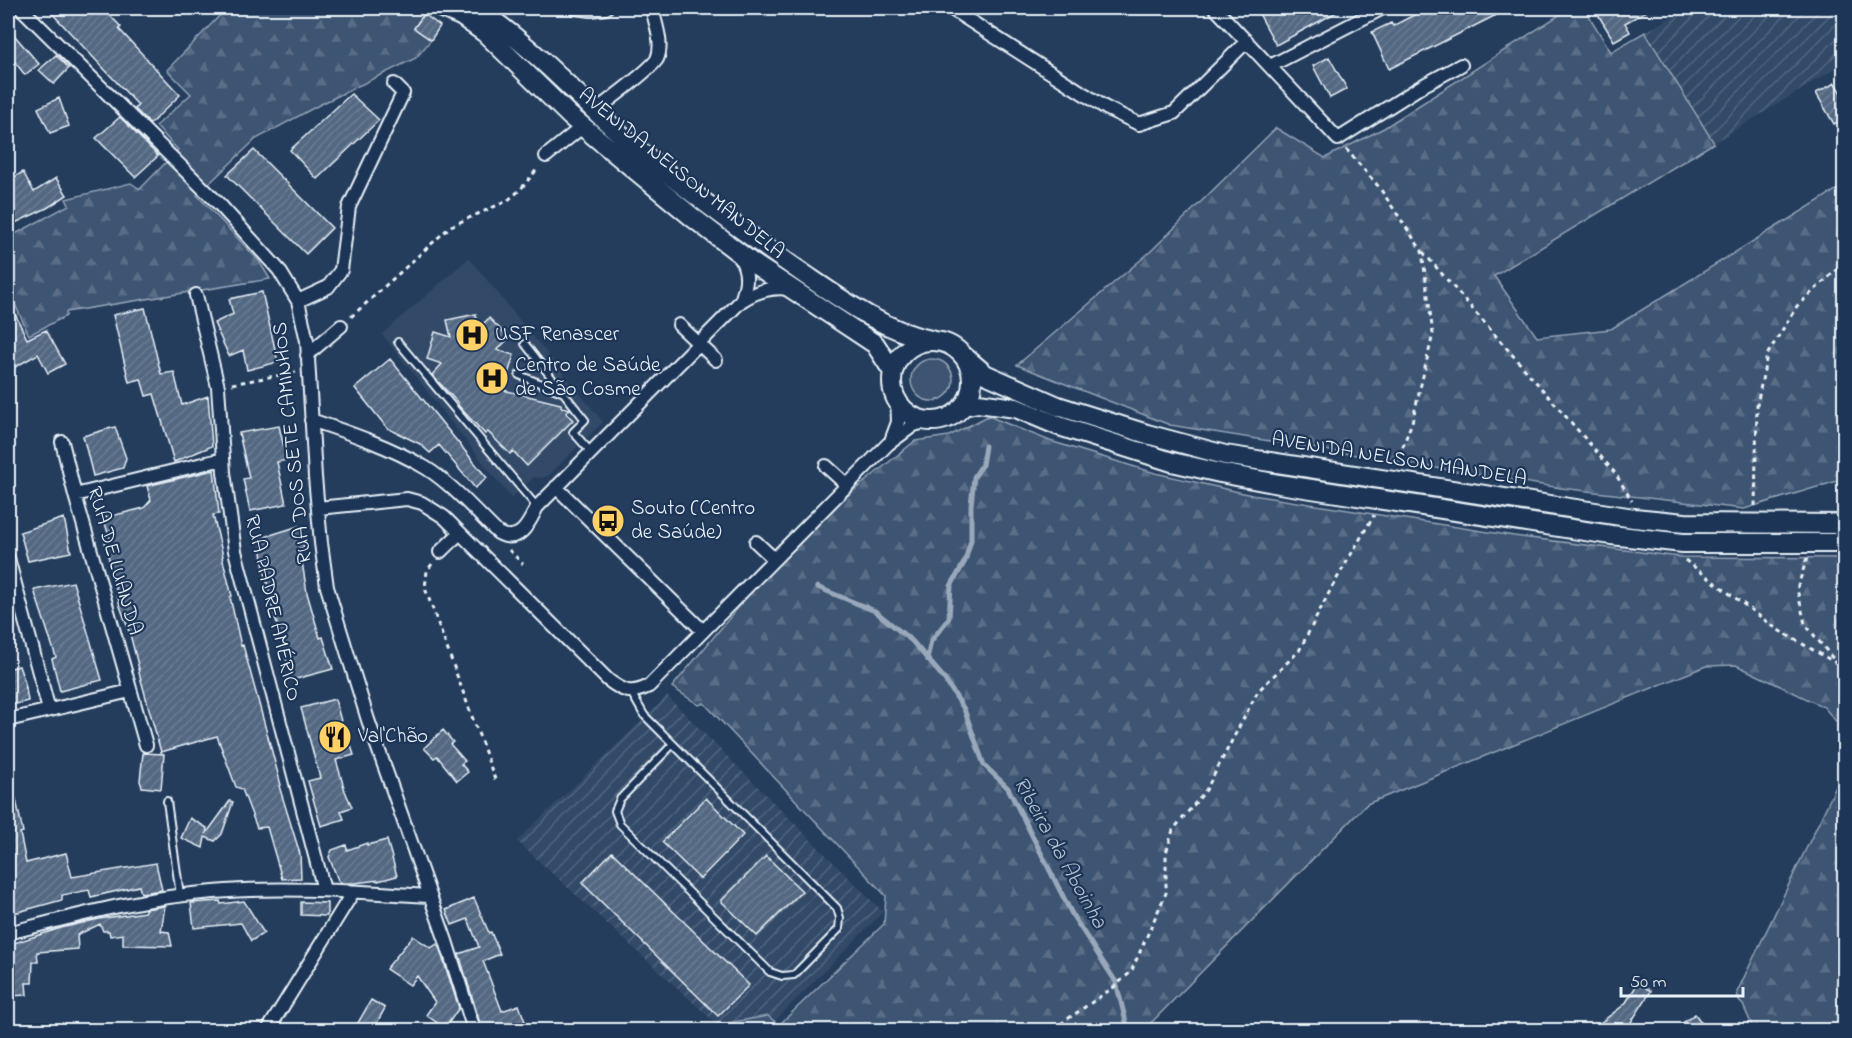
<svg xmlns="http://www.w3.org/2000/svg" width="1852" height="1038" font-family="'Indie Flower',sans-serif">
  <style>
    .built { fill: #334a68 }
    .industrial { fill: url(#industrial-furrows) }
    .forest { fill: url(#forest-firs); stroke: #93a2b5; stroke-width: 1.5 }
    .garden { fill: #3e5472; stroke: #93a2b5; stroke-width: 1.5 }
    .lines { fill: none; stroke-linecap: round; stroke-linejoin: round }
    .stream { stroke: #99a8ba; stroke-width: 5 }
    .building { fill: url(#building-hatch); stroke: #e8f1f8; stroke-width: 1.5 }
    .service-casing { stroke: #e8f1f8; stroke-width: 10 }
    .minor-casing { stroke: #e8f1f8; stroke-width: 16 }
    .secondary-casing { stroke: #e8f1f8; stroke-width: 22 }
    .path { stroke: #e8f1f8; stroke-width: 3; stroke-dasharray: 4.5 4.5; stroke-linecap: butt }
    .service { stroke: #1d3557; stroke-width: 6 }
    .minor { stroke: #1d3557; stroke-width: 12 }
    .secondary { stroke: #1d3557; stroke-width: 18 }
    .labels { text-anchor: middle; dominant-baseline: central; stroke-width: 4.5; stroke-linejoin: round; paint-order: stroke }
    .street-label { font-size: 21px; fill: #e8f1f8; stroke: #1d3557 }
    .poi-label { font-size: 21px; fill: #e8f1f8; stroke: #1d3557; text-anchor: start }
    .water-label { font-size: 22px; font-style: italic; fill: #b4c1ce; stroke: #1d3557 }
  </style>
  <defs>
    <pattern id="industrial-furrows" width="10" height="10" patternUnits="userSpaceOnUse" patternTransform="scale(1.5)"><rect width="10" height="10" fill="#334a68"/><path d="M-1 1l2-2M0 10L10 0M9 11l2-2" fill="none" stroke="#51657e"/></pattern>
    <pattern id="forest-firs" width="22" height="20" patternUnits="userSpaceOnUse" patternTransform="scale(1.5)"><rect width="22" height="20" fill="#3e5472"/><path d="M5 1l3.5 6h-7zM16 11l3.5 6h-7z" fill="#5a6d87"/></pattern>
    <pattern id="building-hatch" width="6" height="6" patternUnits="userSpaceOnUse" patternTransform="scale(1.5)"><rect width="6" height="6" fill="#536782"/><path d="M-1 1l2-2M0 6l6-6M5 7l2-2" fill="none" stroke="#6c7d94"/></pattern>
  </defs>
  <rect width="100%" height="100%" fill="#253d5d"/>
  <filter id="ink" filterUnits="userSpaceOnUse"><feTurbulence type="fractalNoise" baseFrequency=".0167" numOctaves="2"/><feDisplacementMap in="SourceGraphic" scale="12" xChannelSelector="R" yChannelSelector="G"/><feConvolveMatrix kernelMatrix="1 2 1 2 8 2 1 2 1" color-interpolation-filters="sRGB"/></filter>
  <g filter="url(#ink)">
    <path class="built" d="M469 258 603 422 548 476 542 478 534 477 511 498 382 334Z"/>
    <path class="industrial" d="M1688 8H1839L1844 12V63L1714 143 1645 32Z
      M667 696 883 912 766 1030H723L517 841Z"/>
    <path class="forest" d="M227 8H388L424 14 414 28 431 40 416 58 319 105 256 139 197 195 259 261 270 279 66 312V316L29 335 8 289V238L69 205 66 199 131 183 140 189 178 150 156 126 191 94 167 70Z
      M1570 8H1584L1611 52 1645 32 1714 143 1494 276 1537 337 1611 329 1844 185V479L1744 509 1561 488 1170 425 1017 365 1150 252 1276 128 1325 158 1384 128Z
      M988 416 1050 441 1155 473 1252 495 1514 536 1680 557 1844 558V731L1824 707 1736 665 1706 666 1367 804 1144 1030H703L704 1027 768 1016 779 1025 884 924 886 896 704 703 699 705 672 687 782 555 835 506 915 441 949 436Z
      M1844 770V1030H1754L1743 1005 1739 1001 1737 992Z"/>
    <path class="garden" d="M911 380a21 21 0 1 1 42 0a21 21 0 1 1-42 0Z"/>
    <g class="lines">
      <path class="stream" d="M817 587 875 611 912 641 943 677 964 709 984 765 1008 788 1073 916 1116 982 1128 1030
        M927 659 931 641 949 618 951 586 965 561 971 540V505L974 477 982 465 985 446"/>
    </g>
    <path class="building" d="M47 8H103L121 27 119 29 180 95 150 124 135 109 138 105Z
      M1256 8H1344L1276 45Z
      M1427 8H1510L1389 69 1372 32 1391 23 1393 26Z
      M1594 8H1652L1625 23 1630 32 1614 41Z
      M424 14 440 26 431 40 414 28Z
      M8 28 39 64 25 75 8 53Z
      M56 55 69 68 54 84 39 70Z
      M1329 57 1347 89 1330 98 1313 66Z
      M1835 83 1845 100V118L1834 124 1816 93Z
      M351 94 379 120 317 179 290 150Z
      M59 98 69 126 50 133 38 108Z
      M120 117 158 156 135 177 96 138Z
      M254 150 332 228 306 254 227 175Z
      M23 172 34 192 56 178 67 195 47 208 13 224 8 214V181Z
      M262 292 278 362 247 370 243 350 229 356 214 323 233 314 229 299Z
      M8 299 27 339 46 330 65 364 48 373 38 354 8 371Z
      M145 308 161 374 174 372 182 405 208 396 212 446 174 462 154 394 146 396 141 379 129 382 113 315Z
      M476 314 478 329 489 318 509 338 497 350 514 355 503 390 561 404V407L570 409 566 413 573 420 527 466 513 451 510 454 488 432 485 434 466 414 458 405V403L432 375 442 364 427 359 435 332 451 337 447 320Z
      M390 359 487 478 475 488 439 445 430 453 420 444 387 428 355 388Z
      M279 426 287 460 277 462 286 504 250 511 243 479 249 478 239 433Z
      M115 427 126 458 123 468 93 476 83 436Z
      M214 470 219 514 213 515 223 556 222 557 232 596 230 597 241 646 243 645 281 785 279 786 300 854 301 878 282 879 267 827 257 828 242 789 236 787 217 736 161 752 138 669H139L130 634 120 606 105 543 111 541 103 518 144 508 151 500 147 486Z
      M64 518 71 552 28 561 20 532Z
      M299 526 304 548 300 549 307 593 320 638 323 637 333 669 292 680 272 606 263 563 261 538Z
      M73 582 102 680 60 691 52 659 56 657 34 590Z
      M19 666 25 683 28 701 8 706V669Z
      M335 699 342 725 344 724 354 755 336 760 345 791 352 807 341 811 344 819 321 826 308 781 320 778 301 708Z
      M443 730 453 742 450 744 465 761 461 764 468 772 457 781 437 756 434 758 424 748Z
      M143 753 164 754 161 789 142 787 140 781Z
      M13 786 23 832 20 833 26 863 66 853 72 877 156 863 162 890 141 893 139 886 91 897 89 890 62 895V900L14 913 13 911 8 910V787Z
      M706 798 743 835 700 879 662 842Z
      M230 801 233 802 222 834 215 841 205 837 203 848 181 838 190 818 207 828 206 834Z
      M387 840 397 876 378 881V880L355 883H342L338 880 329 857 332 850 346 845 347 850 367 843V845Z
      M612 852 749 985 718 1016 582 883Z
      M766 856 802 891 757 936 721 901Z
      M474 898 489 933 491 932 500 954 483 961 502 1011 519 1005 528 1030H482L459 954 479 947 468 919 452 925 446 910Z
      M220 901 221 904 244 901 264 933 251 941 241 923 194 928 191 903Z
      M301 902 327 903V916L301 915Z
      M165 906 161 931 169 932 172 946 123 945V934L110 936 109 931H103L100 924 77 935 78 949 37 952 38 962H33L32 983H26L27 995 8 996V945L61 928 99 919 145 912V909Z
      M413 936 431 948 437 944 439 947 459 1008 445 1028 426 1015 435 1002 417 976 410 985 386 969Z
      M1638 983 1651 991 1626 1030H1591L1625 1004Z
      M371 1000 385 1008 373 1030H354Z
      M1695 1014 1707 1030H1673Z"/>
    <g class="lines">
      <g class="service-casing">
        <path id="service" d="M398 342 537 507
          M525 344 585 420 573 432 591 452
          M519 375 562 392
          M631 692 644 715 837 908 840 918 839 929 794 975 782 976 770 972 620 824 615 811 620 799 673 744
          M167 801 180 895"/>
      </g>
      <g class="minor-casing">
        <path id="minor" d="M21 8 220 205 279 270 298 301 307 341 315 477 321 543 327 587 368 720 446 941 474 1030
          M575 8 591 10 606 8
          M950 8 1106 108 1139 124 1174 113 1247 41
          M1215 8 1338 139 1422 86 1461 65
          M1270 66 1383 8
          M595 111C607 102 651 69 657 59 664 44 655 23 652 8
          M546 156 582 127
          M740 257C749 273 747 284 741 301
          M196 295 218 387 224 472 235 551 324 890
          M298 301 328 287 341 270 349 207 403 93 394 84
          M679 325 716 360
          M307 355 341 326
          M311 420C350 433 391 447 426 468 453 485 475 511 498 533 520 545 529 523 537 507L741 301C756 291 772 286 790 289
          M892 438 898 422 897 398
          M62 442 75 495 146 745
          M826 466 847 485
          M556 487 703 631
          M75 495 223 459
          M318 508 407 499 422 503 444 517 608 680C624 692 631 695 649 686L888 444 914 425 928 421
          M756 542 774 559
          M440 552 460 533
          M8 558 49 710
          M8 720 130 691
          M8 933C75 916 144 897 214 892 286 886 358 892 429 896
          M268 1030 353 892"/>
      </g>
      <g class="secondary-casing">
        <path id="secondary" d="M442 8 461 16 485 33 570 116 692 217 751 262 875 344 893 372
          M475 8C532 44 578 98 629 142 686 190 746 234 807 276 845 302 886 331 931 340
          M892 381a40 40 0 1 1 80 0a40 40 0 1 1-80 0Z
          M965 357 985 374 1058 406 1147 434 1225 455 1634 518 1685 523 1844 524
          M963 406 978 403 1016 408 1059 426 1172 462 1220 473 1279 484 1611 535 1683 543H1844"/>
      </g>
      <path class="path" d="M1843 8 1844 10
        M1346 149 1379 187 1422 251 1433 334 1412 422 1396 465
        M1423 252 1615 473 1632 501
        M351 317 451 226 507 201 520 190 538 168
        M232 384 296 372
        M1755 506 1757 405 1767 355 1797 306 1844 263
        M509 550 523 564
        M1807 558 1797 589 1805 624 1835 661
        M1685 560 1778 630 1836 663 1844 672
        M432 564 427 571 425 588 496 782
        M1058 1030 1056 1027 1114 987 1131 972 1166 893V853L1173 830 1206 790 1258 691 1299 651 1332 587 1374 515"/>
      <use href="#service" class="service"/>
      <use href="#minor" class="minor"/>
      <use href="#secondary" class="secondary"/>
    </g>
  </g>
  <defs>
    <g id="hospital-disc" transform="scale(1.725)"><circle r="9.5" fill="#ffd166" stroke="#1d3557"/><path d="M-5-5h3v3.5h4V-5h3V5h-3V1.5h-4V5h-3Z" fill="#111"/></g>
    <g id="bus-disc" transform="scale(1.725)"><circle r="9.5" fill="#ffd166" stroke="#1d3557"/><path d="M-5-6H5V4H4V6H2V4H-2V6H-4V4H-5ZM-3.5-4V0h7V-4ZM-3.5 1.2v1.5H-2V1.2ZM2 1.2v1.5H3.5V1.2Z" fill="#111"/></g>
    <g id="restaurant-disc" transform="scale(1.725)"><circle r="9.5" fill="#ffd166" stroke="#1d3557"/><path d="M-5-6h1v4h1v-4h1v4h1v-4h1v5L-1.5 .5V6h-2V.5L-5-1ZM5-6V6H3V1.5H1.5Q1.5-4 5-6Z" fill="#111"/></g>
  </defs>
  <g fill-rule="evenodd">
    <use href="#hospital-disc" x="472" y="335"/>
    <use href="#hospital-disc" x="492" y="378"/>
    <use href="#bus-disc" x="608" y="521"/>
    <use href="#restaurant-disc" x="335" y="737"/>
  </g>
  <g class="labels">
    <g class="street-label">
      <text transform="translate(681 174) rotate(39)">AVENIDA NELSON MANDELA</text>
      <text transform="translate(293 443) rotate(-96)">RUA DOS SETE CAMINHOS</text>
      <text transform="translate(1399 460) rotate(9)">AVENIDA NELSON MANDELA</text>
      <text transform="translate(114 561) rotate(74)">RUA DE LUANDA</text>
      <text transform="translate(272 608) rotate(77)">RUA PADRE AMÉRICO</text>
    </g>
    <g class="poi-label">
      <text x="495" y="335">USF Renascer</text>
      <text x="515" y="366">Centro de Saúde<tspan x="515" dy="24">de São Cosme</tspan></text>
      <text x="631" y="509">Souto (Centro<tspan x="631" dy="24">de Saúde)</tspan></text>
      <text x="358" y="737">Val'Chão</text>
    </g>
    <g class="water-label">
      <text transform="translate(1059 853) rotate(61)">Ribeira da Aboinha</text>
    </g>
  </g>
  <rect width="1852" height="1038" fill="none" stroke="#1d3557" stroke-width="30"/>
  <rect x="15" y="15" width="1822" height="1008" fill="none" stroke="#e8f1f8" stroke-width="2" filter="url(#ink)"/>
  <path d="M1621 987v9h122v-9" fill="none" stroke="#e8f1f8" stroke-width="3"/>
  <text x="1630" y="987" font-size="18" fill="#e8f1f8" stroke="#1d3557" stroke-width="4.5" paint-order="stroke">50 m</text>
</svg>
